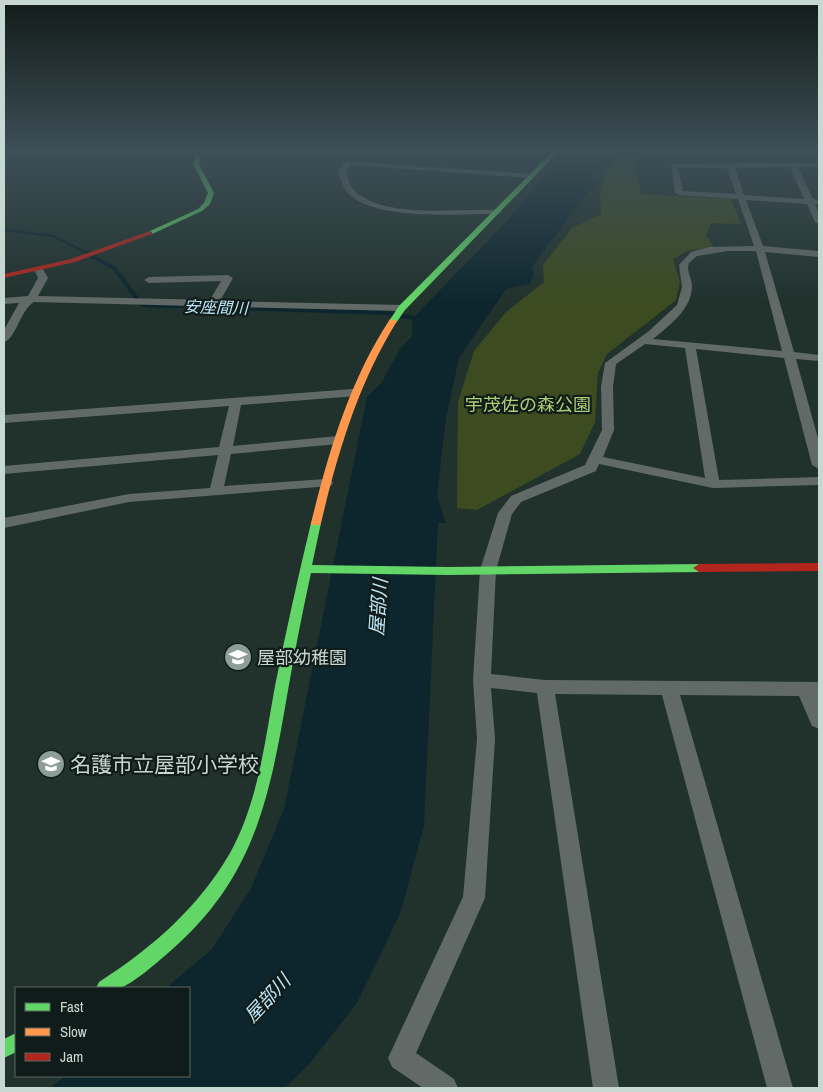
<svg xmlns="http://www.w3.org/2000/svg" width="823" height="1092" font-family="'Archivo Narrow','Noto Sans JP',sans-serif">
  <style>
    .green { fill: #3c4b20 }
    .water { fill: #0d262e }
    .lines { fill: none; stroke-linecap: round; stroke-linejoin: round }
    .stream-far1 { stroke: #0d262e; stroke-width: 2.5 }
    .stream { stroke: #0d262e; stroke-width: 4 }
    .street { fill: #626a67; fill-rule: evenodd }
    .fast { fill: #63d668; fill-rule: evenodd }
    .slow { fill: #ff974d; fill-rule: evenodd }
    .jam { fill: #b3261e; fill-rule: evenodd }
    .labels { text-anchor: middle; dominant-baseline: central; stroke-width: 4.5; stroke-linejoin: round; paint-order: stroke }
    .far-water-label { font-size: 16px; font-style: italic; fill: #bee6f7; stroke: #101c19 }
    .park-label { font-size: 18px; fill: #afcd74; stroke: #101c19 }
    .poi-label { font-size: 18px; fill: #c7d7d2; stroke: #101c19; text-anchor: start }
    .water-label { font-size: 19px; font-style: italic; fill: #bee6f7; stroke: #101c19 }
    .near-poi-label { font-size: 21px; fill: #c7d7d2; stroke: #101c19; text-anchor: start }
  </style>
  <rect width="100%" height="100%" fill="#21322d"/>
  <path class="green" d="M629 151 641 154 635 169 641 194 731 199 741 224 711 223 706 235 714 247 687 251 673 259 680 282 676 300 607 354 598 373 595 422 580 454 477 510 457 508 458 402 474 351 506 312 544 282 543 265 572 228 601 214 600 195 605 173Z"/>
  <path class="water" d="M575 150H624L591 178 596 185 587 193 531 268 534 273 530 284 506 289 459 358 446 418 437 496 446 523H438L424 826 400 914 357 1003 310 1063 285 1088H50L65 1076H189V988H166L212 949 251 888 284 809 367 397 382 382 400 349 412 336V319L508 220 543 178Z"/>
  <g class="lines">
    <path class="stream-far1" d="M4 230 53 236 89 254"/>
    <path class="stream" d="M86 253 114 268 142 305 387 313 419 319"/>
    <path class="street" d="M346 161 532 174 536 176 532 178 351 165 346 171C348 177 349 185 353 189 381 220 459 208 498 210L502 212 498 214C462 213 367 223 345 189 342 184 340 177 338 171Z
      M730 163H819V167H798L813 199 819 200V204H815L819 214V224L815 222 807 204 746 200 763 246 819 251V257L765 252 794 352 819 355V361L796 359 819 442V469L812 465 784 358 696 349 719 480 819 477V485L713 488 599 464 596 471 521 502 512 514 496 570 491 674 545 680 819 682V729L812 726 799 696 680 695 793 1088H767L662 695 555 694 619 1088H593L537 693 491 688 495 739 485 898 416 1053 454 1079 458 1088H423L392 1067 388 1058 463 897 477 739 473 680 480 570 498 513 511 496 585 465 602 430 601 387 605 363 649 331 677 305 682 287 679 265 691 252 709 247 754 246 738 199 679 195 675 193 671 164ZM790 167 804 199 744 195 735 168ZM678 168H727L736 194 683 191ZM728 251H756L782 351 653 339C669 326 692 309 692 286 692 278 686 272 689 263L697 256ZM645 344 685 348 705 478 603 457 614 430 613 387 616 364Z
      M36 267H42L48 278 38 296 210 300 221 281 149 283 144 280 149 277 228 275 233 278 220 301 402 305 407 308 402 311 34 302C20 310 16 339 4 342V330L19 303 4 304V298L28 296 38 278 34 269Z
      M353 389 357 390V396L241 405 233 446 338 436 344 440 338 444 231 454 224 486 326 479 331 480 333 483 331 486 129 502 4 528V518L129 494 210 488 218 455 4 474V466L219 447 229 406 4 423V415Z"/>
    <path class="fast" d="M197 150H202L199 164 214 193 210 204 202 211 152 234H148V232L198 209 204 203 208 193 193 164Z
      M554 150H560L405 310 396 323H390L389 321 399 306Z
      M316 519 321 523 312 565 448 567 699 564 705 568 699 572 448 575 311 573C302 614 294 655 287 696 269 801 253 881 168 953 159 961 129 987 119 988 112 989 103 988 96 988L99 982C152 948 198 908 230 853 258 803 265 741 275 686 286 631 298 577 311 523Z
      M16 1033V1052L4 1058V1039Z"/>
    <path class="slow" d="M390 319 397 321C358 384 338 452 321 523L320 525H312L311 523C329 451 349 382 390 319Z"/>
    <path class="jam" d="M150 231 152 232V234L75 262 4 278V274L71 259Z
      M819 563V571L699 572 693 568 699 564Z"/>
  </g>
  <linearGradient id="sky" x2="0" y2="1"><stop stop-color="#121c19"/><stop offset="0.5" stop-color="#3d4f57"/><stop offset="1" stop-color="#3d4f57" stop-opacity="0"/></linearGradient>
  <rect width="823" height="302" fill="url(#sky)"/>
  <defs>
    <g id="school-disc" transform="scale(1.4375)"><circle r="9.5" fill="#8d9d98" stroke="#101c19"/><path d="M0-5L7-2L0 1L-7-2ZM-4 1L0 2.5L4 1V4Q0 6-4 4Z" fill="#fff"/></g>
  </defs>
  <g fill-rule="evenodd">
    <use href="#school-disc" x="238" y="657"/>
    <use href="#school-disc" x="51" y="764"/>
  </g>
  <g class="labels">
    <g class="far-water-label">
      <text transform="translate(216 307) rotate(2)">安座間川</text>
    </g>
    <g class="park-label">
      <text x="528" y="404">宇茂佐の森公園</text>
    </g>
    <g class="poi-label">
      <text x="257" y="657">屋部幼稚園</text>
    </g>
    <g class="water-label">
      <text transform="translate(378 607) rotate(-86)">屋部川</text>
      <text transform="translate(267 998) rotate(-47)">屋部川</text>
    </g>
    <g class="near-poi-label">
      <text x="70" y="764">名護市立屋部小学校</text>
    </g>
  </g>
  <rect width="823" height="1092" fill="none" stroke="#c7d7d2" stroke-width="10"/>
  <rect x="15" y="987" width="175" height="90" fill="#101c19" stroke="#596763"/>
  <rect x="25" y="1003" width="25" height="8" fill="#63d668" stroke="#596763"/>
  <text x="60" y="1012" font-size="15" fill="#c7d7d2">Fast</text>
  <rect x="25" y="1028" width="25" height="8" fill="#ff974d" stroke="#596763"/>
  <text x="60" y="1037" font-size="15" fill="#c7d7d2">Slow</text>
  <rect x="25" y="1053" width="25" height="8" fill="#b3261e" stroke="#596763"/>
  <text x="60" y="1062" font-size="15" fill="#c7d7d2">Jam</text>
</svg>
